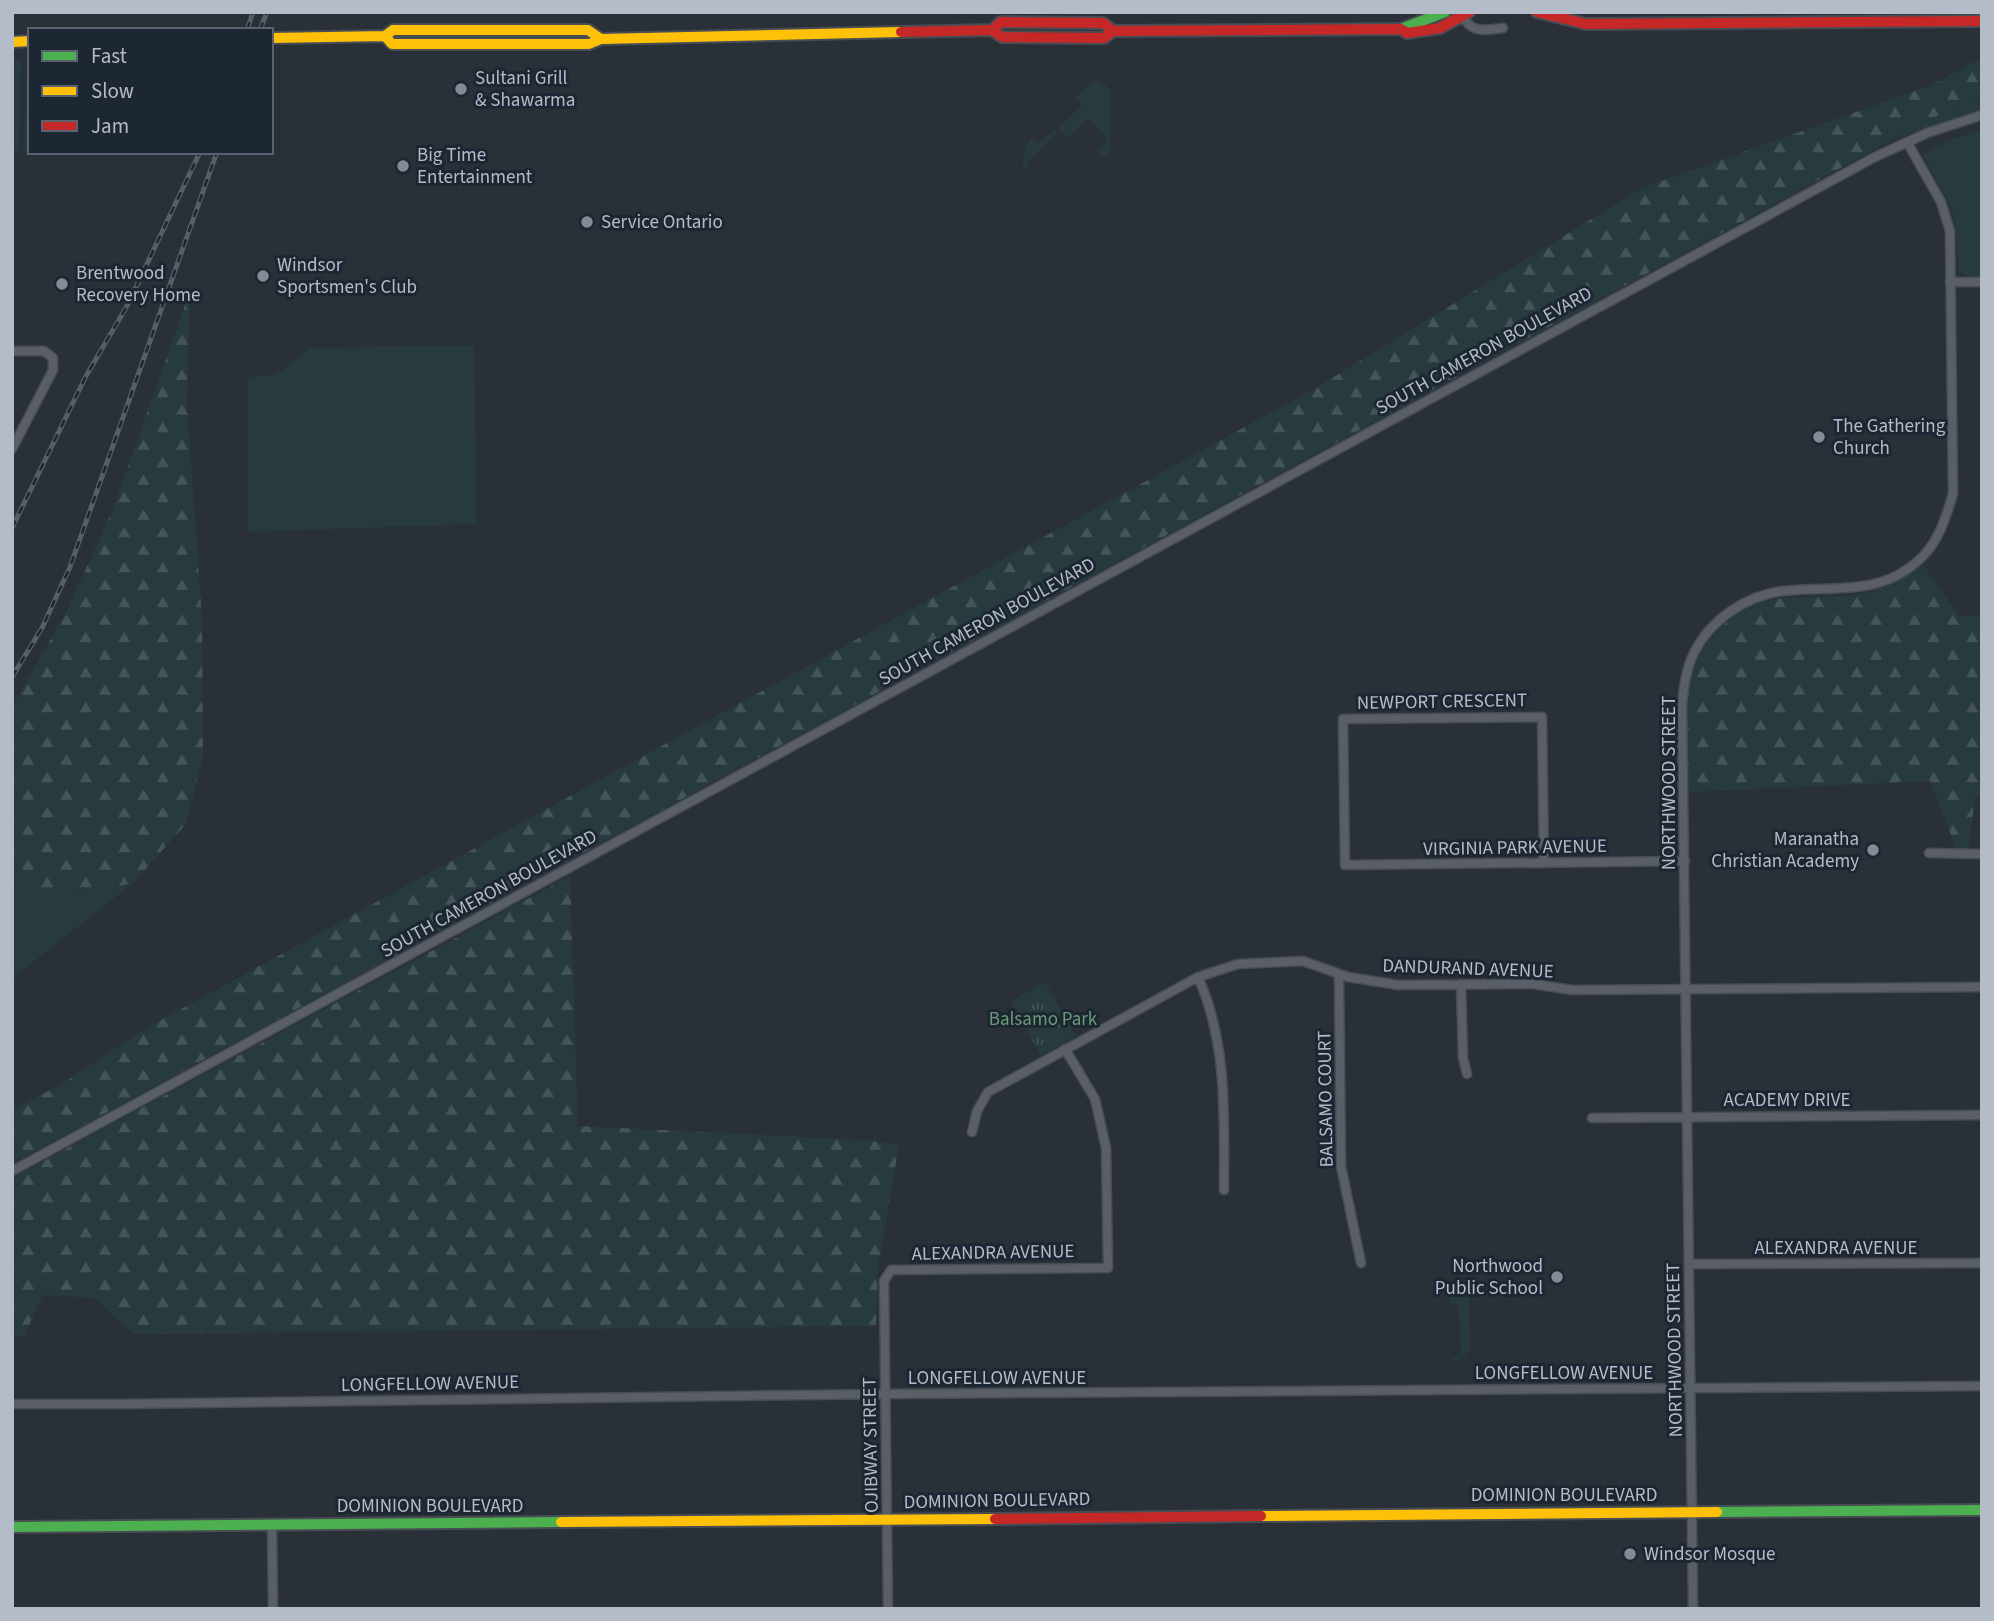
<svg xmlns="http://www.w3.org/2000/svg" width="1994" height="1621" font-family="'Source Sans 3',sans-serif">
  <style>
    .grass { fill: #273a3e }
    .forest { fill: url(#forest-firs) }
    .park { fill: url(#park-tufts) }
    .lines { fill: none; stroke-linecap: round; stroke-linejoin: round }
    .street-casing { stroke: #484c53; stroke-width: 11 }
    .fast-casing { stroke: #484c53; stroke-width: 14 }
    .slow-casing { stroke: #484c53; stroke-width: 14 }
    .jam-casing { stroke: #484c53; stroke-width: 14 }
    .street { stroke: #5a5e66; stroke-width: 8 }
    .fast { stroke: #4caf50; stroke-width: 10 }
    .slow { stroke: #ffc107; stroke-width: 10 }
    .jam { stroke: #c62828; stroke-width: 10 }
    .rail-casing { stroke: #595d64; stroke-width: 5 }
    .rail { stroke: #1d2633; stroke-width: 2.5; stroke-dasharray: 8; stroke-linecap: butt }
    .poi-dot { fill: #848b96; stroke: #1d2633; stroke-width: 2.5 }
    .labels { text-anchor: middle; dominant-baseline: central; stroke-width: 6; stroke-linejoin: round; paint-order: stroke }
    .poi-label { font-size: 19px; fill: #b4bcc9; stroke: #1d2633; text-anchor: start }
    .street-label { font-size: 19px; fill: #b4bcc9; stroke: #1d2633 }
    .park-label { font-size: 19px; fill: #6b9a76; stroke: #1d2633 }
  </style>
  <defs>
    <pattern id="forest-firs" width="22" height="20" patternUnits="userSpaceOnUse" patternTransform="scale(1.75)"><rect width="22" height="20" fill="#273a3e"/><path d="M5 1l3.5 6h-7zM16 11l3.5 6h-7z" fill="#445559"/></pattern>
    <pattern id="park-tufts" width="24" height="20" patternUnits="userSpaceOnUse" patternTransform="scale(1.75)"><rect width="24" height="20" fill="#273a3e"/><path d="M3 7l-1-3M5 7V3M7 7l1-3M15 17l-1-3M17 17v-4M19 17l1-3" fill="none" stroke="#445559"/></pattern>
  </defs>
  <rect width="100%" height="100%" fill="#2a3038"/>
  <path class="grass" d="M12 59H20L21 64 19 150H12Z
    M27 59H30V152H33L30 155 25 152 24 147Z
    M1095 80 1105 85 1111 91 1110 153 1104 158 1097 150 1108 139 1088 118 1068 138 1058 128 1082 105 1075 97Z
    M1982 98V109L1892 140 1914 125Z
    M1054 129 1058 132 1026 164 1029 167 1024 171C1021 159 1025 147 1032 137L1038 144Z
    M1982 129V278C1972 278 1967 278 1959 271L1954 217 1949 203 1924 157V153L1947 141Z
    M474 345 477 524 248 532V377L275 375 311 348Z
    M12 881 16 883C60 893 89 893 133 883L12 979Z
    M1454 1290 1464 1291 1469 1297 1470 1349C1464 1356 1461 1362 1452 1362L1451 1359 1461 1355 1458 1304H1450L1449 1301Z"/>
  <path class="forest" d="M1978 60 1982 67V98L1914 125 1892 140 12 1164V1110L62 1084 150 1026 1316 388 1642 188 1929 86Z
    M190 291 187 405 202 619 203 756 186 824 133 883 100 890 51 891 15 883 12 880V707L66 612 112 512Z
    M1923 565 1959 616 1982 615V797L1975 798 1968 854 1958 853 1930 781 1689 792C1688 755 1682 715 1691 679 1701 635 1742 601 1786 598 1818 595 1850 599 1881 589 1896 584 1910 573 1923 565Z
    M570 876 578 1126 865 1140 899 1145 878 1267 876 1326 134 1334 94 1298 43 1295 24 1336H12V1178Z"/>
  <path class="park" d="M1045 982 1076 1036 1041 1056 1011 1001Z"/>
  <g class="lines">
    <g class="street-casing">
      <path id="street" d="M1463 17C1473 34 1485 30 1503 28
        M1950 282H1982
        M12 351H44L53 358V370L12 449
        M1929 853 1982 854
        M1544 863 1542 717 1343 719 1345 865 1685 861
        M1339 974 1341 1166 1361 1263
        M1198 977C1228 1044 1224 1118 1224 1190
        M1461 984 1463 1058 1467 1074
        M1592 1118 1982 1115
        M972 1132 977 1111 988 1092 1198 977 1238 964 1303 961 1348 977 1398 985 1533 984 1572 990 1982 987
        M12 1171 1875 157 1927 133 1982 115
        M1690 1264 1982 1263
        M12 1404H122L886 1394 1982 1386
        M272 1524 273 1609
        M888 1609 884 1281 891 1270 1108 1268 1106 1148 1095 1099 1065 1049
        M1693 1609 1682 704C1684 686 1686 669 1694 653 1710 620 1747 595 1783 591 1834 585 1882 598 1923 556 1940 539 1946 516 1953 494L1950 231 1941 202 1907 142"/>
    </g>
    <g class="fast-casing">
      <path id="fast" d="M1401 29 1445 12
        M1717 1512 1982 1510
        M12 1527 561 1522"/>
    </g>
    <g class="slow-casing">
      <path id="slow" d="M385 36 392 44H589L601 39 901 32
        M271 38 385 36 393 30H588L601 39
        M12 42 30 41
        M1261 1516 1717 1512
        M561 1522 995 1519"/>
    </g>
    <g class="jam-casing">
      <path id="jam" d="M1537 12 1586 24 1982 21
        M992 30 1001 22 1103 23 1113 31 1401 29 1407 33 1440 28 1469 12
        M901 32 992 30 1002 37 1104 38 1113 31
        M995 1519 1261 1516"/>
    </g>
    <use href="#street" class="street"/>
    <use href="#fast" class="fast"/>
    <use href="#slow" class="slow"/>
    <use href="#jam" class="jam"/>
    <g class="rail-casing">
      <path id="rail" d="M247 30 253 12
        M260 30 267 12
        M12 528 86 376 127 306 200 152
        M12 677 42 628 70 567 217 152"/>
    </g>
    <use href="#rail" class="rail"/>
  </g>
  <g class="poi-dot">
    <circle cx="461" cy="89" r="7"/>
    <circle cx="403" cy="166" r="7"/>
    <circle cx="587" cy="222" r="7"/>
    <circle cx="263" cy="276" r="7"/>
    <circle cx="62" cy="284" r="7"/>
    <circle cx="1819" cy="437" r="7"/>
    <circle cx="1873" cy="850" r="7"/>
    <circle cx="1557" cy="1277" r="7"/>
    <circle cx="1630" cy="1554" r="7"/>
  </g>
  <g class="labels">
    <g class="poi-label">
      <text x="475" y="78">Sultani Grill<tspan x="475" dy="22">&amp; Shawarma</tspan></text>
      <text x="417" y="155">Big Time<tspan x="417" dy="22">Entertainment</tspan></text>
      <text x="601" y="222">Service Ontario</text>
      <text x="277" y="265">Windsor<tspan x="277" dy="22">Sportsmen's Club</tspan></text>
      <text x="76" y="273">Brentwood<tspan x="76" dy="22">Recovery Home</tspan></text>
      <text x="1833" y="426">The Gathering<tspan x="1833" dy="22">Church</tspan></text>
      <text x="1859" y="839" text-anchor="end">Maranatha<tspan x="1859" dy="22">Christian Academy</tspan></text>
      <text x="1543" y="1266" text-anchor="end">Northwood<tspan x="1543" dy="22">Public School</tspan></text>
      <text x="1644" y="1554">Windsor Mosque</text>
    </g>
    <g class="street-label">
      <text transform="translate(1484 351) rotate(-29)">SOUTH CAMERON BOULEVARD</text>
      <text transform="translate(987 622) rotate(-29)">SOUTH CAMERON BOULEVARD</text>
      <text transform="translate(1442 702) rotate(-1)">NEWPORT CRESCENT</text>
      <text transform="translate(1669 783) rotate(-90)">NORTHWOOD STREET</text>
      <text transform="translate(1515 848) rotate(-1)">VIRGINIA PARK AVENUE</text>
      <text transform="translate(489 894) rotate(-29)">SOUTH CAMERON BOULEVARD</text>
      <text transform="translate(1468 969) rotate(2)">DANDURAND AVENUE</text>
      <text transform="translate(1326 1099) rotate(-91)">BALSAMO COURT</text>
      <text x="1787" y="1100">ACADEMY DRIVE</text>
      <text x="1836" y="1248">ALEXANDRA AVENUE</text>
      <text transform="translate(993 1253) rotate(-1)">ALEXANDRA AVENUE</text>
      <text transform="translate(1675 1350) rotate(-91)">NORTHWOOD STREET</text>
      <text x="1564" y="1373">LONGFELLOW AVENUE</text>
      <text x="997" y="1378">LONGFELLOW AVENUE</text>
      <text transform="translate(430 1384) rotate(-1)">LONGFELLOW AVENUE</text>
      <text transform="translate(871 1445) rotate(-91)">OJIBWAY STREET</text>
      <text x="1564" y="1495">DOMINION BOULEVARD</text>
      <text transform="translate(997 1501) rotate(-1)">DOMINION BOULEVARD</text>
      <text x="430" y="1506">DOMINION BOULEVARD</text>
    </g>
    <g class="park-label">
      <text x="1043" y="1019">Balsamo Park</text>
    </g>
  </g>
  <rect width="1994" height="1621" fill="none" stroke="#b4bcc9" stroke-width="28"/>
  <rect x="28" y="28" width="245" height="126" fill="#1d2633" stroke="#59626f" stroke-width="2"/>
  <rect x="42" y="51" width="35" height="10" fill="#4caf50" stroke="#59626f" stroke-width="2"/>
  <text x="91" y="63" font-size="21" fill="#b4bcc9">Fast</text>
  <rect x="42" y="86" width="35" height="10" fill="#ffc107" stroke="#59626f" stroke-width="2"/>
  <text x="91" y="98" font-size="21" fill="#b4bcc9">Slow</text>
  <rect x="42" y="121" width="35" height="10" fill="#c62828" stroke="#59626f" stroke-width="2"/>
  <text x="91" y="133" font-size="21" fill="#b4bcc9">Jam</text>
</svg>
